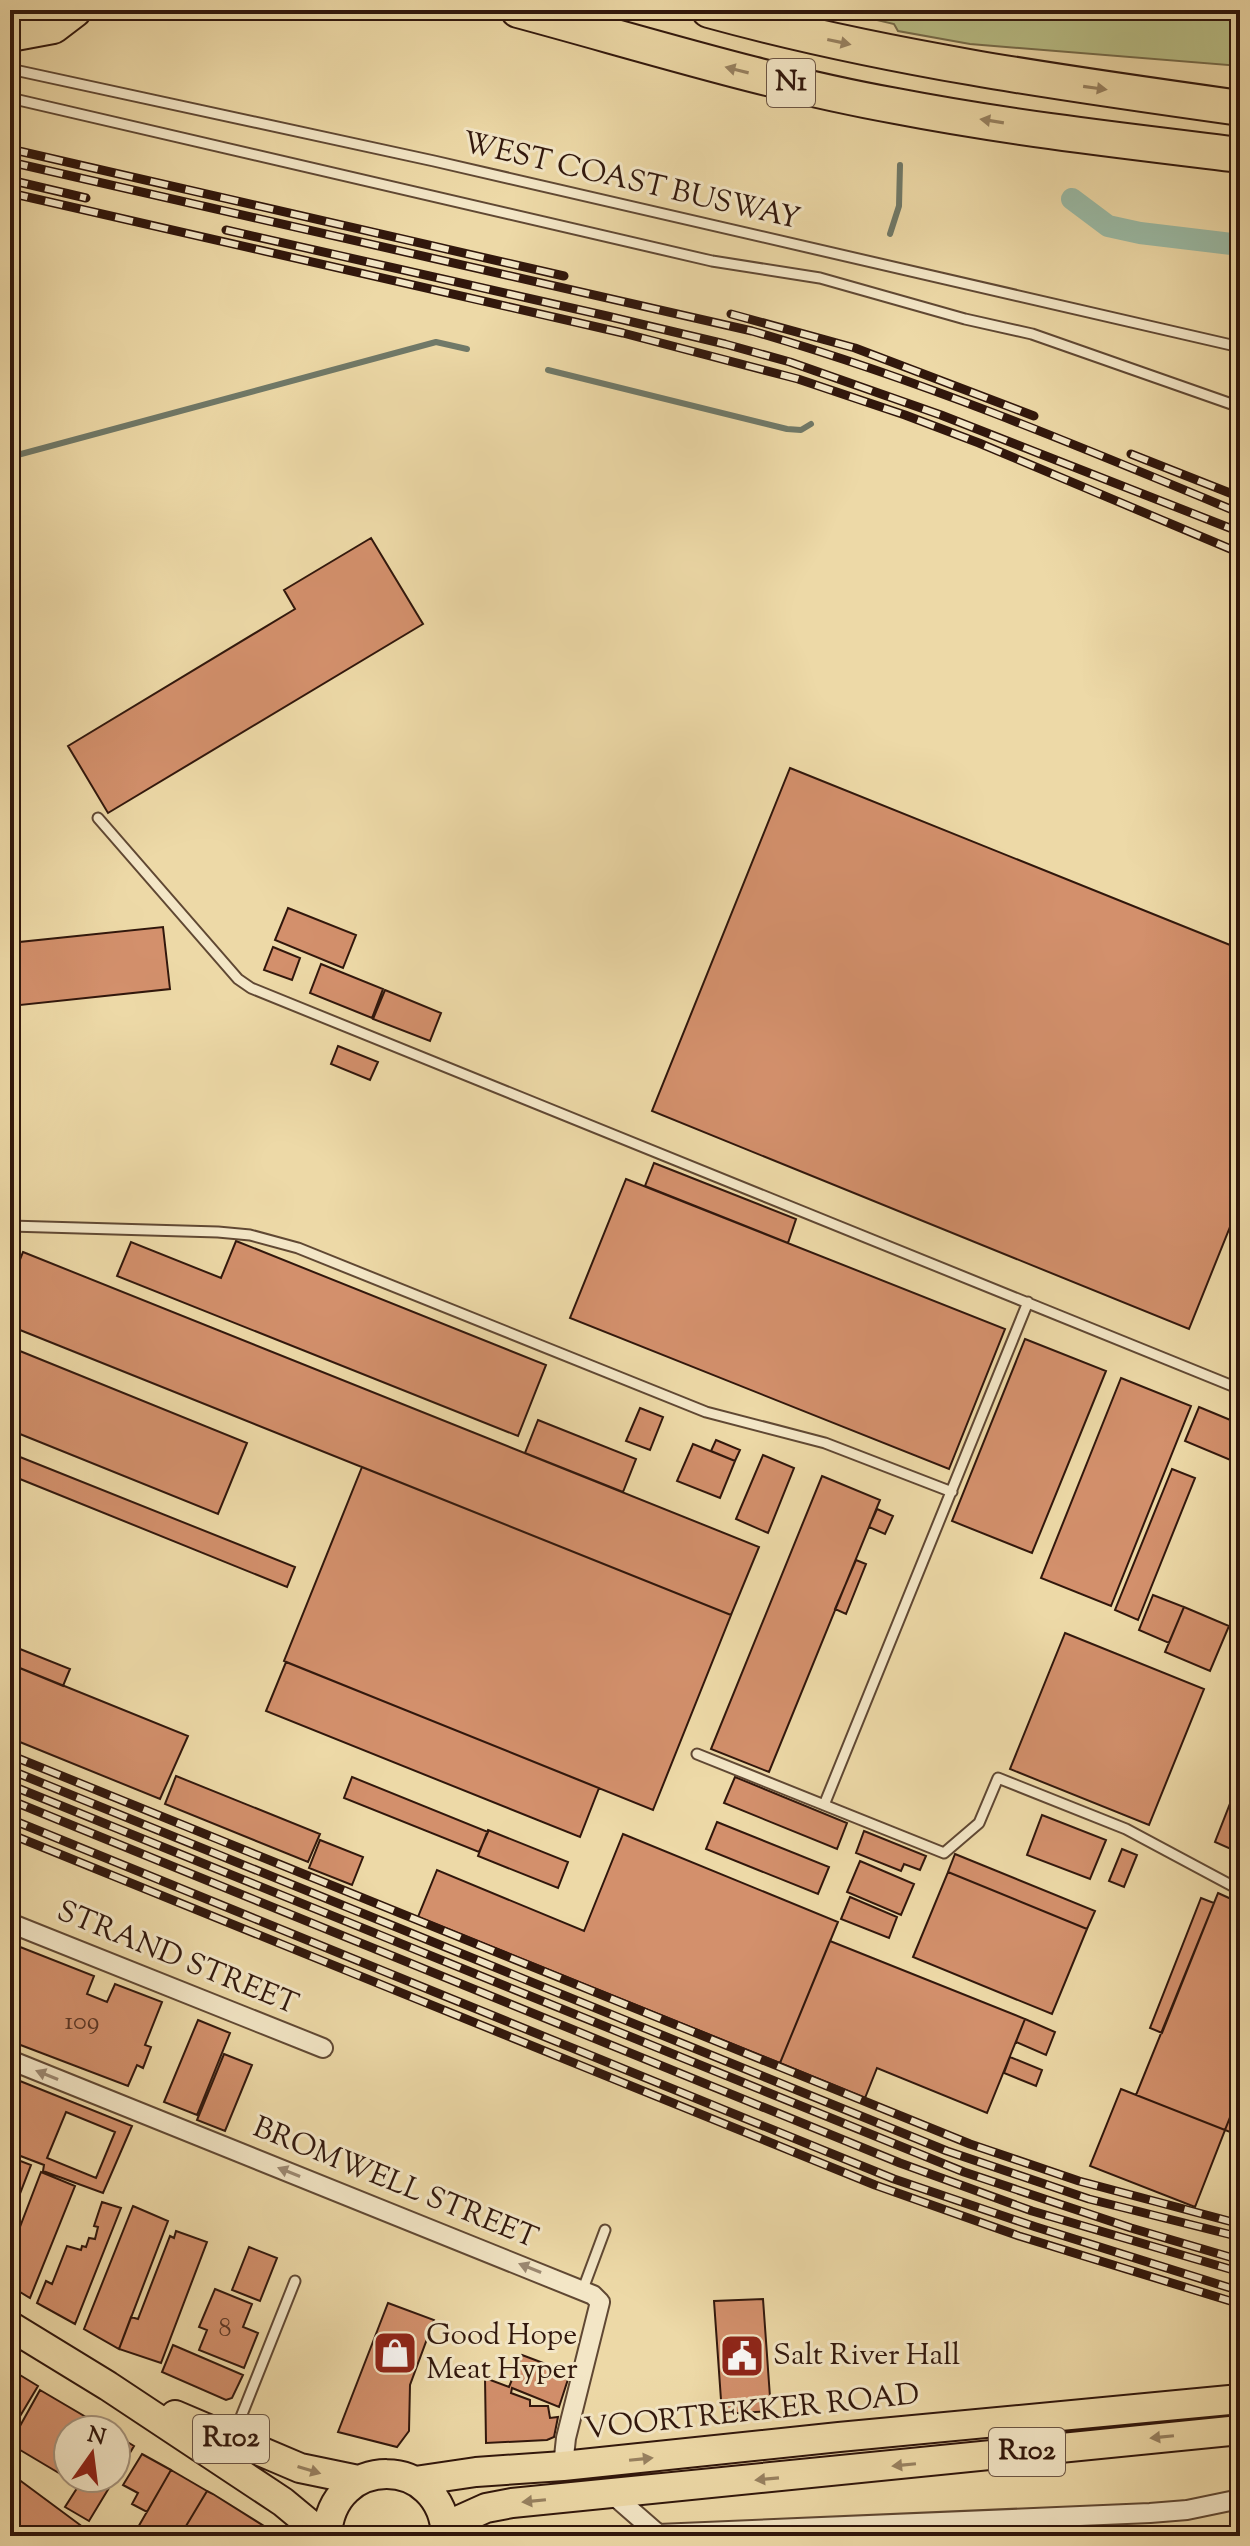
<svg xmlns="http://www.w3.org/2000/svg" width="1250" height="2546" font-family="'Sorts Mill Goudy',serif">
  <style>
    .green { fill: #b9bf87; stroke: #756b4a; stroke-width: 2 }
    .lines { fill: none; stroke-linecap: round; stroke-linejoin: round }
    .stream { stroke: #707968; stroke-width: 6 }
    .canal { stroke: #9abaa5; stroke-width: 22 }
    .building { fill: #d3906c; stroke: #31170c; stroke-width: 2; fill-rule: evenodd }
    .service-casing { stroke: #604833; stroke-width: 13 }
    .minor-casing { stroke: #604833; stroke-width: 22 }
    .primary-casing { stroke: #31170c; stroke-width: 32 }
    .motorway-casing { stroke: #31170c; stroke-width: 38 }
    .service { stroke: #f3e6c6; stroke-width: 9 }
    .minor { stroke: #f3e6c6; stroke-width: 18 }
    .primary { stroke: #edd9a7; stroke-width: 28 }
    .motorway { stroke: #edd9a7; stroke-width: 34 }
    .rail-casing { stroke: #31170c; stroke-width: 9 }
    .rail { stroke: #f3e6c6; stroke-width: 6; stroke-dasharray: 18; stroke-linecap: butt }
    .oneway { fill: #988261 }
    .oneway2 { fill: #9c8972 }
    .labels { text-anchor: middle; dominant-baseline: central; stroke-width: 6; stroke-linejoin: round; paint-order: stroke }
    .number-label { font-size: 26px; fill: #5a3524 }
    .shield { fill: #f3e6c6; stroke: #6b5544; stroke-width: 2 }
    .shield-label { font-size: 28px; font-weight: bold; fill: #31170c }
    .street-label { font-size: 30px; fill: #31170c; stroke: #f3e6c6 }
    .poi-label { font-size: 30px; fill: #31170c; stroke: #f3e6c6; text-anchor: start }
  </style>
  <rect width="100%" height="100%" fill="#edd9a7"/>
  <filter id="stains"><feTurbulence type="fractalNoise" baseFrequency=".0025" numOctaves="4"/><feColorMatrix values="0 0 0 0 .2 0 0 0 0 .09 0 0 0 0 .02 0 0 0 .5 -.17"/></filter>
  <radialGradient id="worn" r=".72"><stop offset=".6" stop-color="#630" stop-opacity="0"/><stop offset="1" stop-color="#630" stop-opacity=".3"/></radialGradient>
  <path class="green" d="M835 10H898L931 16 928 10H1240V66L970 44 898 31 894 24Z"/>
  <g class="lines">
    <path class="stream" d="M890 234 899 206 900 165
      M548 370 787 429 801 430 811 424
      M10 457 436 342 467 349"/>
    <path class="canal" d="M1072 199 1108 226 1140 233 1240 245"/>
  </g>
  <path class="building" d="M371 538 423 624 108 813 68 746 295 609 284 590Z
    M790 768 1240 949V1202L1189 1329 652 1111Z
    M288 908 356 935 343 968 275 940Z
    M163 927 170 989 11 1006 10 943Z
    M273 947 300 958 292 980 264 970Z
    M321 964 383 989 372 1018 310 993Z
    M385 990 441 1013 430 1041 373 1019Z
    M338 1046 378 1062 370 1080 331 1064Z
    M654 1163 796 1219 788 1243 645 1186Z
    M626 1179 1005 1329 949 1469 570 1318Z
    M236 1241 546 1365 518 1436 117 1276 131 1242 221 1278Z
    M23 1252 759 1547 731 1615 10 1326V1285Z
    M1025 1339 1106 1371 1032 1553 952 1521Z
    M10 1347 247 1443 218 1514 10 1430Z
    M1121 1378 1191 1406 1111 1606 1041 1578Z
    M1199 1407 1240 1424V1464L1185 1441Z
    M640 1408 663 1417 650 1450 626 1441Z
    M538 1420 636 1459 623 1492 525 1453Z
    M716 1440 740 1450 735 1461 711 1451Z
    M693 1444 735 1461 720 1498 677 1481Z
    M10 1453 295 1567 287 1587 10 1475Z
    M763 1455 794 1468 768 1533 736 1519Z
    M362 1467 731 1615 653 1810 284 1661Z
    M1172 1469 1195 1478 1138 1620 1115 1610Z
    M822 1476 880 1500 769 1772 711 1749Z
    M877 1509 893 1516 885 1534 869 1527Z
    M856 1560 866 1564 846 1614 835 1609Z
    M1153 1595 1184 1607 1169 1643 1139 1630Z
    M1184 1607 1229 1626 1210 1671 1165 1652Z
    M1065 1633 1204 1689 1149 1825 1010 1769Z
    M10 1645 70 1669 63 1686 10 1664Z
    M286 1662 599 1788 580 1837 266 1711Z
    M10 1664 188 1736 160 1799 10 1738Z
    M176 1776 320 1834 308 1862 165 1804Z
    M352 1777 488 1832 479 1852 344 1798Z
    M735 1777 847 1823 837 1849 724 1803Z
    M1240 1778V1853L1215 1842Z
    M1042 1815 1106 1840 1090 1879 1027 1855Z
    M717 1822 829 1867 818 1894 706 1849Z
    M488 1830 568 1862 558 1888 478 1856Z
    M864 1831 926 1856 920 1870 904 1864 901 1871 856 1853Z
    M623 1834 838 1922 780 2063 418 1917 437 1870 584 1931Z
    M320 1840 363 1857 352 1885 309 1868Z
    M1122 1849 1137 1855 1124 1887 1109 1881Z
    M955 1854 1095 1911 1087 1929 948 1872Z
    M860 1861 914 1884 901 1915 847 1892Z
    M948 1872 1087 1929 1052 2014 913 1957Z
    M1218 1893 1240 1903V2092L1225 2130 1136 2095Z
    M850 1897 897 1917 889 1938 841 1919Z
    M1201 1898 1214 1903 1162 2033 1150 2028Z
    M830 1941 1025 2019 987 2113 877 2068 865 2098 780 2063Z
    M10 1943 94 1976 87 1994 107 2002 115 1984 162 2002 145 2045 151 2047 143 2068 137 2065 128 2086 10 2041Z
    M1025 2019 1055 2032 1046 2055 1016 2042Z
    M198 2020 230 2033 197 2115 164 2102Z
    M224 2054 252 2065 225 2131 197 2120Z
    M1010 2057 1042 2070 1036 2086 1004 2073Z
    M10 2077 132 2126 103 2193 43 2171 44 2165 10 2152ZM66 2112 115 2132 96 2178 47 2158Z
    M1121 2089 1225 2130 1195 2207 1090 2166Z
    M1240 2092V2136L1225 2130Z
    M10 2157 31 2165 16 2204 10 2201Z
    M41 2172 75 2186 30 2298 10 2286V2253Z
    M102 2202 121 2208 75 2324 37 2303 46 2281 52 2284 67 2246 81 2250 82 2246 86 2247 89 2238 95 2239 98 2227 94 2226Z
    M133 2206 168 2221 119 2349 84 2329Z
    M176 2231 207 2242 161 2363 119 2349 131 2317 138 2319 170 2236 174 2238Z
    M249 2247 277 2258 260 2301 232 2290Z
    M215 2289 252 2304 243 2327 258 2333 244 2368 199 2350 207 2330 199 2327Z
    M763 2299 771 2411 722 2414 714 2301Z
    M388 2303 434 2320 410 2385 409 2431 397 2447 338 2432Z
    M173 2345 243 2375 232 2398 226 2400 162 2372Z
    M522 2355 570 2373 559 2407 512 2388 511 2393 530 2400V2406H548L550 2418 558 2417 554 2437 547 2440 486 2443 485 2378 509 2387Z
    M10 2369 38 2386 10 2433 11 2408Z
    M40 2390 108 2430H68V2478H115L89 2521 65 2507 79 2485 10 2444Z
    M116 2435 134 2446 116 2476Z
    M142 2454 171 2470 147 2512 132 2504 138 2493 123 2485Z
    M171 2470 207 2491 180 2536H133Z
    M10 2473 91 2533 88 2536H10Z
    M207 2491 213 2494 280 2536H180Z"/>
  <g class="lines">
    <g class="service-casing">
      <path id="service" d="M10 69 434 161 1240 347
        M10 98 712 261 820 278 965 319 1032 334 1240 407
        M98 818 238 979 251 988 1240 1389
        M10 1226 218 1232 250 1235 298 1248 706 1412 825 1443 952 1492
        M697 1754 944 1853 979 1823 998 1778 1126 1829 1240 1890
        M824 1805 1028 1302
        M583 2289 605 2230
        M233 2437 295 2281"/>
    </g>
    <g class="minor-casing">
      <path id="minor" d="M10 1923 323 2048
        M10 2060 593 2295 600 2302 566 2438 563 2466
        M611 2493 658 2534 1150 2513 1187 2510 1240 2499"/>
    </g>
    <g class="primary-casing">
      <path id="primary" d="M10 2326 108 2386 283 2502 324 2536
        M175 2415 300 2468 358 2480
        M415 2481 476 2472 563 2466 839 2437 1240 2399
        M446 2526 486 2508 512 2503 1240 2430
        M327 2536C331 2453 443 2454 446 2536"/>
    </g>
    <g class="motorway-casing">
      <path id="motorway" d="M518 10C644 44 768 83 896 106 1010 128 1125 141 1240 155
        M709 10C883 58 1061 83 1240 108
        M10 34 53 26 74 10"/>
    </g>
    <use href="#service" class="service"/>
    <use href="#minor" class="minor"/>
    <use href="#primary" class="primary"/>
    <use href="#motorway" class="motorway"/>
    <g class="rail-casing">
      <path id="rail" d="M10 149 564 276
        M10 162 752 331C919 379 1079 446 1240 513
        M10 180 86 198
        M10 193 623 333 798 379 905 415 979 443 1240 553
        M226 230 607 316 725 344 790 362 941 415 1240 532
        M731 314 855 348 1034 416
        M1131 454 1240 497
        M10 1755 970 2144 1079 2181 1240 2224
        M10 1770 947 2151 1089 2199 1240 2237
        M10 1785 964 2172 1131 2228 1240 2260
        M10 1800 900 2163 1032 2211 1240 2272
        M10 1819 894 2179 1036 2227 1240 2291
        M10 1834 875 2185 1019 2236 1240 2304"/>
    </g>
    <use href="#rail" class="rail"/>
  </g>
  <defs><path id="oneway-solid" d="M-6-.8H1V-3.2L6.5 0L1 3.2V.8H-6Z" transform="scale(2)"/></defs>
  <g class="oneway">
    <use href="#oneway-solid" transform="translate(839 42) rotate(12)"/>
    <use href="#oneway-solid" transform="translate(737 70) rotate(-166)"/>
    <use href="#oneway-solid" transform="translate(1095 88) rotate(8)"/>
    <use href="#oneway-solid" transform="translate(992 121) rotate(-171)"/>
    <use href="#oneway-solid" transform="translate(1162 2437) rotate(174)"/>
    <use href="#oneway-solid" transform="translate(641 2459) rotate(-6)"/>
    <use href="#oneway-solid" transform="translate(904 2465) rotate(174)"/>
    <use href="#oneway-solid" transform="translate(309 2470) rotate(17)"/>
    <use href="#oneway-solid" transform="translate(767 2479) rotate(175)"/>
    <use href="#oneway-solid" transform="translate(534 2501) rotate(174)"/>
  </g>
  <g class="oneway2">
    <use href="#oneway-solid" transform="translate(47 2075) rotate(-158)"/>
    <use href="#oneway-solid" transform="translate(289 2172) rotate(-158)"/>
    <use href="#oneway-solid" transform="translate(530 2268) rotate(-158)"/>
  </g>
  <defs>
    <g id="shop-square" transform="scale(2.3)"><rect x="-9" y="-9" width="18" height="18" rx="4" fill="#8f2418" stroke="#f3e6c6"/><path d="M-5-2.5h2.3a2.7 3.5 0 0 1 5.4 0H5L5.5 6h-11ZM-1.5-2.5h3a1.5 2.3 0 0 0-3 0Z" fill="#fff"/></g>
    <g id="civic-square" transform="scale(2.3)"><rect x="-9" y="-9" width="18" height="18" rx="4" fill="#8f2418" stroke="#f3e6c6"/><path d="M-.6-6.5H3V-4.5H.6V-3L4-1V1h2V6H-6V1h2V-1L-.6-3ZM-1.2 2.5V6h2.4V2.5Z" fill="#fff"/></g>
  </defs>
  <g fill-rule="evenodd">
    <use href="#shop-square" x="395" y="2353"/>
    <use href="#civic-square" x="742" y="2356"/>
  </g>
  <g class="labels">
    <g class="number-label">
      <text x="82" y="2022">109</text>
      <text x="225" y="2329">8</text>
    </g>
    <g class="shield">
      <rect x="767" y="59" width="48" height="48" rx="6"/>
      <rect x="193" y="2415" width="76" height="48" rx="6"/>
      <rect x="989" y="2428" width="76" height="48" rx="6"/>
    </g>
    <g class="shield-label">
      <text x="791" y="83">N1</text>
      <text x="231" y="2439">R102</text>
      <text x="1027" y="2452">R102</text>
    </g>
    <g class="street-label">
      <text transform="translate(631 182) rotate(13)">WEST COAST BUSWAY</text>
      <text transform="translate(177 1959) rotate(22)">STRAND STREET</text>
      <text transform="translate(395 2184) rotate(22)">BROMWELL STREET</text>
      <text transform="translate(752 2413) rotate(-6)">VOORTREKKER ROAD</text>
    </g>
    <g class="poi-label">
      <text x="426" y="2336">Good Hope<tspan x="426" dy="34">Meat Hyper</tspan></text>
      <text x="773" y="2356">Salt River Hall</text>
    </g>
  </g>
  <rect width="1250" height="2546" fill="none" stroke="#edd9a7" stroke-width="40"/>
  <rect x="12" y="12" width="1226" height="2522" fill="none" stroke="#31170c" stroke-width="4"/>
  <rect x="20" y="20" width="1210" height="2506" fill="none" stroke="#31170c" stroke-width="2"/>
  <g transform="translate(92 2454) rotate(14)"><circle r="38" fill="#f3e6c6" stroke="#a5937c" stroke-width="2"/>
  <path d="M0-6L14 30L0 20L-14 30Z" fill="#8f2418"/>
  <text y="-12" font-size="22" font-weight="bold" text-anchor="middle" fill="#31170c">N</text>
  </g>
  <rect width="100%" height="100%" filter="url(#stains)"/>
  <rect width="100%" height="100%" fill="url(#worn)"/>
</svg>
